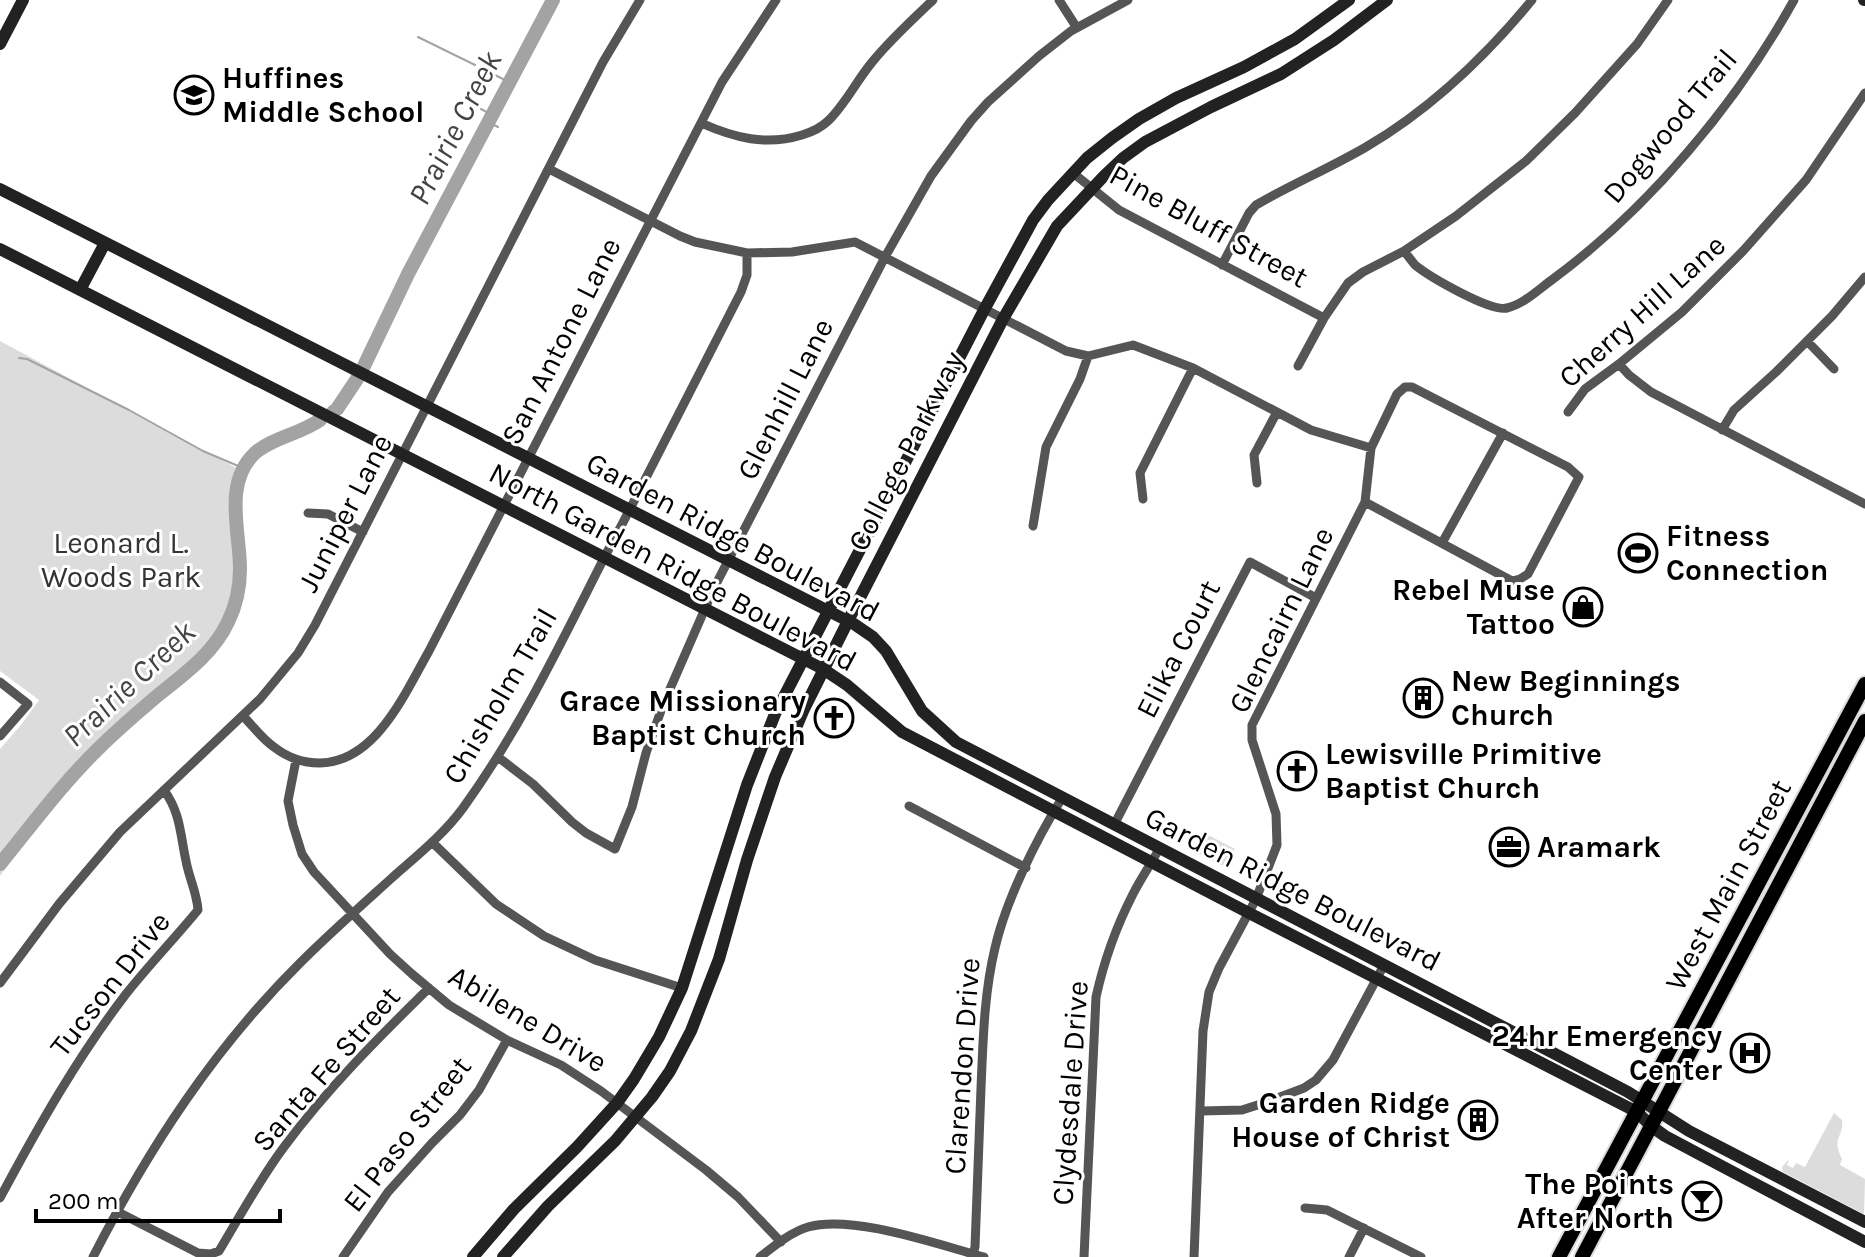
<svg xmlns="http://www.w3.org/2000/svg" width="1865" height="1257" font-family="Karla,sans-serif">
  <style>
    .green { fill: #dcdcdc }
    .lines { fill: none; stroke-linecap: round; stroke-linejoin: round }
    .stream { stroke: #a3a3a3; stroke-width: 2 }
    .river { stroke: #a3a3a3; stroke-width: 14 }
    .primary-casing { stroke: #dbdbdb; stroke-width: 18 }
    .street { stroke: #555; stroke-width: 9 }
    .secondary { stroke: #222; stroke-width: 12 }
    .primary { stroke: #000; stroke-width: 14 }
    .labels { text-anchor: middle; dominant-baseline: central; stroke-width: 6; stroke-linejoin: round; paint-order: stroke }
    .poi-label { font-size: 30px; font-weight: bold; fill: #000; stroke: #fff; text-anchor: start }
    .street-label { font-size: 30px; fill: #000; stroke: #fff }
    .park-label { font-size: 30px; fill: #333; stroke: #fff }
    .water-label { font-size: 32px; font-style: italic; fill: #444; stroke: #fff }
  </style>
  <rect width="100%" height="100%" fill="#fff"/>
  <path class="green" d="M0 341 246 473 237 506 244 574 232 624 210 657 117 736 62 794 0 876V749L21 725 39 700 0 671Z
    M1208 835 1235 849 1226 867 1199 854Z
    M1834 1113 1842 1120C1844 1138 1831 1136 1842 1159L1840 1165 1865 1179 1864 1214 1783 1172 1782 1167 1789 1159 1787 1165 1793 1168 1796 1163 1805 1167Z"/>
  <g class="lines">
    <path class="stream" d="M418 37 475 65
      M483 69 509 82
      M481 109 492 115
      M488 122 498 127
      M19 358 27 359 129 410 203 451 243 468"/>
    <path class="river" d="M364 366 408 274 553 0
      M333 412 337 409 357 379
      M0 864C32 825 62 784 98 749 117 730 137 713 157 696 184 674 213 654 228 622 236 606 240 587 240 569 240 531 223 483 255 453 272 438 300 434 320 420"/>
    <g class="primary-casing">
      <path id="primary" d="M1559 1257 1865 684
        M1582 1257 1865 721"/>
    </g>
    <path class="street" d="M1059 0 1077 28
      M701 123C735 138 766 146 802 135 812 132 821 128 829 120 846 103 857 80 873 61 891 39 912 20 933 0
      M549 169 680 236 695 242 747 253 792 252 855 242 1066 351 1088 356 1133 345 1193 368 1311 430 1371 448
      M1073 173 1119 210 1324 318
      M1404 251C1408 256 1411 260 1415 265 1430 277 1490 312 1507 308 1524 304 1539 289 1553 279 1649 208 1736 104 1794 0
      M1222 265 1249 213 1256 205C1292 184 1330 168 1366 147 1429 110 1485 57 1532 0
      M1807 341 1834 369
      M1619 364 1629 375 1651 392 1865 504
      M1298 366 1324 318 1348 283 1363 272 1404 251 1456 216 1526 161 1575 113 1637 44 1668 0
      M1568 412 1585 389 1619 364 1682 312 1743 251 1806 180 1865 93
      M1722 430 1734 410 1776 372 1832 316 1865 277
      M1257 483 1254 455 1277 412
      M1143 499 1140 473 1193 368
      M308 513 328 514 363 532
      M1033 526 1046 447 1080 379 1088 356
      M1442 543 1503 433
      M0 682 28 704 0 736
      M243 716C253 726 262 739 274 747 288 758 303 763 320 763 376 762 405 693 429 651L722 82 776 0
      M498 757 533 784 572 822 586 833 615 849 632 807 646 753 663 705 714 588 885 257 931 176 971 121 988 102 1039 56 1071 31 1128 0
      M296 760 288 801 293 825 302 854 314 872 390 954 412 974 449 1005 507 1040 561 1065 601 1091 706 1170 738 1197 781 1242
      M909 806 1026 868
      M1114 825 1250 562 1316 598
      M432 842 496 904 544 936 595 960 682 988
      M0 983 59 904 120 832 260 699 298 653 315 625 603 62 640 0
      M1201 1111 1242 1110 1267 1102 1304 1088 1316 1080 1333 1060 1384 965
      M0 1198C38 1127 77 1058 126 994 149 965 175 938 198 910 197 893 189 878 186 861 180 834 181 814 164 790
      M1305 1208 1327 1210 1421 1257
      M118 1212 198 1253 211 1254 219 1251C240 1216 260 1179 284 1147 327 1089 378 1038 429 988
      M93 1257C149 1148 214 1048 301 962 331 932 363 904 394 876 418 855 444 834 463 808 518 732 558 649 600 566 610 546 621 527 631 507 668 436 704 363 741 292L747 275V253
      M343 1257 388 1192 432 1143 460 1115 479 1090 507 1040
      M760 1257C774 1246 791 1232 808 1227 852 1214 939 1245 984 1257
      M972 1257 975 1247C977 1194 979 1141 981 1088 983 1042 984 993 995 948 1006 900 1036 840 1062 798
      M1084 1257 1096 997C1104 961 1116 927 1133 894 1141 878 1151 864 1159 849
      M1194 1257 1203 1031 1209 992 1219 968 1256 899 1277 845 1276 814 1252 740V725L1365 502 1371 448 1397 394 1405 387H1412L1568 467 1579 477 1528 574 1520 579 1512 581 1365 502
      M1349 1257 1364 1228"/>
    <path class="secondary" d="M1864 0H1865
      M0 44 23 0
      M0 189 854 624 873 637 886 651 922 711 956 742 1628 1092 1689 1131 1865 1222
      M0 249 823 669 847 685 902 732 1249 913 1637 1112 1651 1126 1665 1136 1865 1242
      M80 290 105 243
      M473 1257 514 1209 577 1147 617 1103 634 1079 659 1037 682 988 747 785 775 714 984 310 1033 220 1048 200 1087 158 1112 138 1139 119 1176 98 1244 67 1295 39 1349 0
      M503 1257 548 1206 615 1141 652 1097 670 1071 691 1031 719 959 747 860 775 777 804 709 848 621 1003 319 1057 226 1104 176 1123 158 1145 142 1211 107 1281 74 1334 40 1387 0"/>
    <use href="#primary" class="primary"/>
  </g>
  <defs>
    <g id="school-ring" transform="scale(2)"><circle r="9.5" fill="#fff" stroke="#000" stroke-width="1.5"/><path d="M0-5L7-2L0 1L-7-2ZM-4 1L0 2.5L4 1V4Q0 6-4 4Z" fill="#000"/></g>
    <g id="stadium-ring" transform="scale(2)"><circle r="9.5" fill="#fff" stroke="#000" stroke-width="1.5"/><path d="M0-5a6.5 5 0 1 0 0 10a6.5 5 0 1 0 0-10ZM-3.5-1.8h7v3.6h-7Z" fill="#000"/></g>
    <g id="shop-ring" transform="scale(2)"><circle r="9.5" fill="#fff" stroke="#000" stroke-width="1.5"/><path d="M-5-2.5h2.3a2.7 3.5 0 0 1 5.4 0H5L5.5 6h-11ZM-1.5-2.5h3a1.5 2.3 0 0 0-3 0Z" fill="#000"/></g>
    <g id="building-ring" transform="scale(2)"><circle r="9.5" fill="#fff" stroke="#000" stroke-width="1.5"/><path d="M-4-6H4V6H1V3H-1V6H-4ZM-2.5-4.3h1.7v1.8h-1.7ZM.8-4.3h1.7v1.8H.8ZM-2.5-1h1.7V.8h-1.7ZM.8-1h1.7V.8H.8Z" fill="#000"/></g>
    <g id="church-ring" transform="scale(2)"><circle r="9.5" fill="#fff" stroke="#000" stroke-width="1.5"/><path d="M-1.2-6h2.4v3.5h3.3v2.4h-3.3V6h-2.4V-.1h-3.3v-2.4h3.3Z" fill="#000"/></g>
    <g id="office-ring" transform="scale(2)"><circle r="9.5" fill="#fff" stroke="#000" stroke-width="1.5"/><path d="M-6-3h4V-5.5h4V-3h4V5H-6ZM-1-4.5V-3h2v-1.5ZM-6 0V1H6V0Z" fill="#000"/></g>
    <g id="hospital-ring" transform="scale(2)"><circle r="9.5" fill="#fff" stroke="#000" stroke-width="1.5"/><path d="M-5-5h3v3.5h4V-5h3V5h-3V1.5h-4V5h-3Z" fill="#000"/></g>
    <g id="bar-ring" transform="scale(2)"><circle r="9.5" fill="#fff" stroke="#000" stroke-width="1.5"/><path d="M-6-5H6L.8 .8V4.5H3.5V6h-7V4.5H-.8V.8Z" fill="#000"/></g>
  </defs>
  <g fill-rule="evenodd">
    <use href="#school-ring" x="194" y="95"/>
    <use href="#stadium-ring" x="1638" y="553"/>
    <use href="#shop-ring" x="1583" y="607"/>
    <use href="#building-ring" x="1423" y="698"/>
    <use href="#church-ring" x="834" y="718"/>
    <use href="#church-ring" x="1297" y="771"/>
    <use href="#office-ring" x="1509" y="847"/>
    <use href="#hospital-ring" x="1750" y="1053"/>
    <use href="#building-ring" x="1478" y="1120"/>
    <use href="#bar-ring" x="1702" y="1201"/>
  </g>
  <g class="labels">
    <g class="poi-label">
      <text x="222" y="78">Huffines<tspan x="222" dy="34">Middle School</tspan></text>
      <text x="1666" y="536">Fitness<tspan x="1666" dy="34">Connection</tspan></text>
      <text x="1555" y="590" text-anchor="end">Rebel Muse<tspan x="1555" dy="34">Tattoo</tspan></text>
      <text x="1451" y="681">New Beginnings<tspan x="1451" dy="34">Church</tspan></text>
      <text x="806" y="701" text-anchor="end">Grace Missionary<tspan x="806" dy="34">Baptist Church</tspan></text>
      <text x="1325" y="754">Lewisville Primitive<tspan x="1325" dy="34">Baptist Church</tspan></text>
      <text x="1537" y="847">Aramark</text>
      <text x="1722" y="1036" text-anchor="end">24hr Emergency<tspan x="1722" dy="34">Center</tspan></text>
      <text x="1450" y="1103" text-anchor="end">Garden Ridge<tspan x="1450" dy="34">House of Christ</tspan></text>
      <text x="1674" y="1184" text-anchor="end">The Points<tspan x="1674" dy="34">After North</tspan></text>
    </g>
    <g class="street-label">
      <text transform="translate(1670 126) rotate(-50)">Dogwood Trail</text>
      <text transform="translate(1209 226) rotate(29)">Pine Bluff Street</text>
      <text transform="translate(1642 311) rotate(-42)">Cherry Hill Lane</text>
      <text transform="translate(561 341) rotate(-63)">San Antone Lane</text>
      <text transform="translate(785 399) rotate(-63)">Glenhill Lane</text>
      <text transform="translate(906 451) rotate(-63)">College Parkway</text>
      <text transform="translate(345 513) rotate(-63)">Juniper Lane</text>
      <text transform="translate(733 537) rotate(28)">Garden Ridge Boulevard</text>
      <text transform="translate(673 567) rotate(28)">North Garden Ridge Boulevard</text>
      <text transform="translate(1281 620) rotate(-64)">Glencairn Lane</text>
      <text transform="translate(1178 649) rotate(-63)">Elika Court</text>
      <text transform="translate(500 696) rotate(-60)">Chisholm Trail</text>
      <text transform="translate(1728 885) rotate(-62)">West Main Street</text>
      <text transform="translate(1293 889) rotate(27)">Garden Ridge Boulevard</text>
      <text transform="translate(110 984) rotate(-52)">Tucson Drive</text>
      <text transform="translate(528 1019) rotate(31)">Abilene Drive</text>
      <text transform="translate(962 1066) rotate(-86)">Clarendon Drive</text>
      <text transform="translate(326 1069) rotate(-49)">Santa Fe Street</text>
      <text transform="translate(1070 1093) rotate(-86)">Clydesdale Drive</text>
      <text transform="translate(407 1134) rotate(-52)">El Paso Street</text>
    </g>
    <g class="park-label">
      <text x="121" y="543">Leonard L.<tspan x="121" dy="34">Woods Park</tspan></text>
    </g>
    <g class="water-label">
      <text transform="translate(455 128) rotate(-63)">Prairie Creek</text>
      <text transform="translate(129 684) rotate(-43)">Prairie Creek</text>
    </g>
  </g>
  <path d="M36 1209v12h244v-12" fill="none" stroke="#000000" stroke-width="4"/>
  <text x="48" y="1209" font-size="24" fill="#000000" stroke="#ffffff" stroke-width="6" paint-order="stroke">200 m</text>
</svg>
